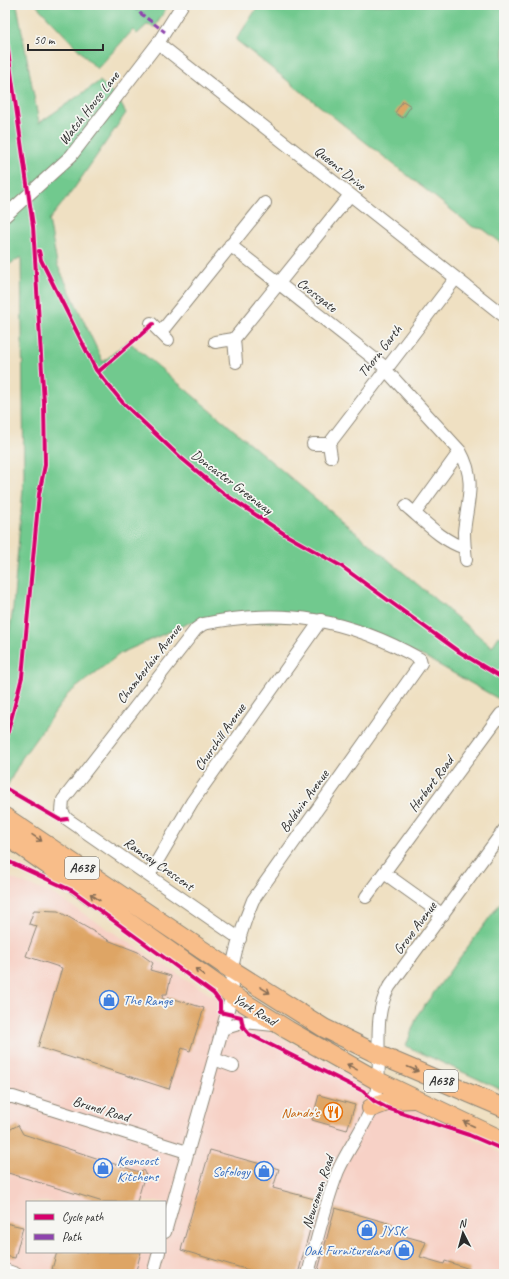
<svg xmlns="http://www.w3.org/2000/svg" width="509" height="1279" font-family="Caveat,sans-serif">
  <style>
    .built { fill: #f7d1c6; fill-rule: evenodd }
    .green { fill: #71c98e; stroke: #4e7a5c }
    .building { fill: #dea565 }
    .lines { fill: none; stroke-linecap: round; stroke-linejoin: round }
    .minor-casing { stroke: #8d8676; stroke-width: 14 }
    .highway-casing { stroke: #8d8676; stroke-width: 20 }
    .minor { stroke: #fff; stroke-width: 12 }
    .highway { stroke: #f8bd89; stroke-width: 18 }
    .quiet { stroke: #8e44ad; stroke-width: 3; stroke-dasharray: 6 3; stroke-linecap: butt }
    .cycleway-casing { stroke: #f6f6f2; stroke-width: 6 }
    .cycleway { stroke: #d6006c; stroke-width: 4 }
    .oneway { stroke: #876d55 }
    .labels { text-anchor: middle; dominant-baseline: central; stroke-width: 3.5; stroke-linejoin: round; paint-order: stroke }
    .shield { fill: #f6f6f2; stroke: #686867; stroke-width: 1 }
    .shield-label { font-size: 13px; font-weight: bold; fill: #2b2b2b }
    .street-label { font-size: 14px; fill: #2b2b2b; stroke: #f6f6f2 }
    .shop-label { font-size: 14px; fill: #366cbe; stroke: #f6f6f2; text-anchor: start }
    .food-label { font-size: 14px; fill: #c56008; stroke: #f6f6f2; text-anchor: end }
  </style>
  <rect width="100%" height="100%" fill="#f6f6f2"/>
  <filter id="ink" filterUnits="userSpaceOnUse"><feTurbulence type="fractalNoise" baseFrequency=".025" numOctaves="2"/><feDisplacementMap in="SourceGraphic" scale="8" xChannelSelector="R" yChannelSelector="G"/><feConvolveMatrix kernelMatrix="1 2 1 2 8 2 1 2 1" color-interpolation-filters="sRGB"/></filter>
  <filter id="wash" filterUnits="userSpaceOnUse"><feTurbulence type="fractalNoise" baseFrequency=".012" numOctaves="4" result="noise"/><feDisplacementMap in="SourceGraphic" scale="16" xChannelSelector="R" yChannelSelector="G"/><feGaussianBlur stdDeviation="0.9" result="paint"/><feColorMatrix in="noise" values="0 0 0 0 0 0 0 0 0 0 0 0 0 0 0 0 0 1.4 0 .05"/><feComposite in="paint" operator="in"/></filter>
  <g filter="url(#wash)">
    <rect width="100%" height="100%" fill="#efe0c2"/>
    <path class="built" d="M5 876 53 894 260 1026 504 1155V1274H5ZM27 1202H165V1252H27Z"/>
    <path class="green" d="M5 5H17L39 123 100 81 117 97 126 113 73 190 49 220 57 264 103 362 128 341 492 647 499 636 504 639V702L425 657 321 620 203 624 191 622 121 653 68 694 22 758 5 790V663L13 608 24 476 21 257 5 267V223L17 212 5 209Z
      M36 5H168L155 27 147 25 137 34 133 30 97 69Z
      M259 5H504V245L483 229 473 227 236 40Z
      M504 898V1091L406 1046 418 1014Z"/>
    <g id="blocks">
      <path class="building" d="M403 101 411 106 403 118 395 113Z
        M34 910 58 911 110 941 138 952 153 963 150 970 171 976 167 994H163L162 998 168 1001V997L204 1008 190 1051 182 1048 169 1089 38 1047 62 968 26 956 37 926 29 924Z
        M319 1095 355 1105 347 1130 312 1120Z
        M18 1125 23 1134 139 1172 143 1170 148 1179 143 1181 137 1202H103L5 1172V1129L9 1130Z
        M210 1150 279 1169 273 1188 318 1200 298 1274H262L181 1250Z
        M335 1208 392 1224 390 1232 426 1242 420 1257 444 1264 445 1261 470 1269 469 1274H317Z
        M5 1223 23 1227 15 1258 5 1256Z
        M57 1252H141L135 1274H69L52 1269Z"/>
    </g>
  </g>
  <g filter="url(#ink)">
    <use href="#blocks" fill-opacity="0" stroke="#8d8676" stroke-width="1"/>
    <g class="lines">
      <g class="minor-casing">
        <path id="minor" d="M158 43 504 316
          M5 216 71 156 158 43 182 5
          M230 245 386 368
          M151 323 168 340
          M161 332 265 203
          M234 339 350 195
          M215 342 234 339 236 362
          M385 369 460 451C477 481 467 501 464 532 464 541 465 551 466 560
          M313 444H329L331 457
          M329 444 456 278
          M406 506C424 521 442 541 465 548
          M415 513 460 451
          M385 872 387 875 443 915
          M149 875 192 802 321 620
          M366 897 501 714
          M222 1029 245 1022 274 1025
          M214 1059 233 1066
          M5 1097H13L187 1152
          M165 1232 232 995C232 987 231 978 232 970 235 949 245 919 253 900L421 663 420 659C349 619 284 607 203 624L196 629 63 800 62 812 67 819 240 939
          M5 1270 16 1274
          M153 1274 159 1252
          M308 1274C317 1240 325 1204 338 1171 348 1148 367 1124 374 1101 386 1064 369 1023 389 987L504 830"/>
      </g>
      <g class="highway-casing">
        <path id="highway" d="M5 817 232 970 324 1028 377 1054 504 1108
          M5 835 232 995 288 1030 378 1081 504 1141
          M371 1108 392 1100 413 1099"/>
      </g>
      <use href="#minor" class="minor"/>
      <use href="#highway" class="highway"/>
      <path class="quiet" d="M135 5 140 13 165 32"/>
      <g class="cycleway-casing">
        <path id="cycleway" d="M5 30 33 226 44 403 45 465 39 494 22 677 5 743
          M39 251 41 260 96 370 123 403 180 457 223 493 286 535 341 566 458 651 504 679
          M98 372 153 324
          M5 788 60 820 67 819
          M5 860 73 891 214 994 220 1002V1012L241 1017 243 1027 249 1034 363 1091 374 1101 387 1108 469 1135 504 1150"/>
      </g>
      <use href="#cycleway" class="cycleway"/>
    </g>
    <defs><path id="oneway-shaft" d="M-6 0H5M1.5-3L5.5 0L1.5 3" fill="none" stroke-width="1.6" stroke-linecap="round" stroke-linejoin="round"/></defs>
    <g class="oneway">
      <use href="#oneway-shaft" transform="translate(37 838) rotate(34)"/>
      <use href="#oneway-shaft" transform="translate(95 897) rotate(-145)"/>
      <use href="#oneway-shaft" transform="translate(200 972) rotate(-144)"/>
      <use href="#oneway-shaft" transform="translate(265 990) rotate(32)"/>
      <use href="#oneway-shaft" transform="translate(352 1067) rotate(-151)"/>
      <use href="#oneway-shaft" transform="translate(413 1069) rotate(23)"/>
      <use href="#oneway-shaft" transform="translate(469 1124) rotate(-155)"/>
    </g>
  </g>
  <defs>
    <g id="shop-ring" transform="scale(1)"><circle r="9.5" fill="#f6f6f2" stroke="#3f7fe0" stroke-width="1.5"/><path d="M-5-2.5h2.3a2.7 3.5 0 0 1 5.4 0H5L5.5 6h-11ZM-1.5-2.5h3a1.5 2.3 0 0 0-3 0Z" fill="#3f7fe0"/></g>
    <g id="restaurant-ring" transform="scale(1)"><circle r="9.5" fill="#f6f6f2" stroke="#e8710a" stroke-width="1.5"/><path d="M-5-6h1v4h1v-4h1v4h1v-4h1v5L-1.5 .5V6h-2V.5L-5-1ZM5-6V6H3V1.5H1.5Q1.5-4 5-6Z" fill="#e8710a"/></g>
  </defs>
  <g fill-rule="evenodd">
    <use href="#shop-ring" x="109" y="1000"/>
    <use href="#restaurant-ring" x="333" y="1112"/>
    <use href="#shop-ring" x="103" y="1168"/>
    <use href="#shop-ring" x="264" y="1171"/>
    <use href="#shop-ring" x="367" y="1230"/>
    <use href="#shop-ring" x="404" y="1250"/>
  </g>
  <g class="labels">
    <g class="shield">
      <rect x="65" y="857" width="34" height="22" rx="3"/>
      <rect x="424" y="1070" width="34" height="22" rx="3"/>
    </g>
    <g class="shield-label">
      <text x="82" y="868">A638</text>
      <text x="441" y="1081">A638</text>
    </g>
    <g class="street-label">
      <text transform="translate(89 108) rotate(-52)">Watch House Lane</text>
      <text transform="translate(340 168) rotate(39)">Queens Drive</text>
      <text transform="translate(317 295) rotate(38)">Crossgate</text>
      <text transform="translate(380 351) rotate(-52)">Thorn Garth</text>
      <text transform="translate(232 482) rotate(37)">Doncaster Greenway</text>
      <text transform="translate(149 664) rotate(-52)">Chamberlain Avenue</text>
      <text transform="translate(220 737) rotate(-55)">Churchill Avenue</text>
      <text transform="translate(431 784) rotate(-53)">Herbert Road</text>
      <text transform="translate(304 801) rotate(-54)">Baldwin Avenue</text>
      <text transform="translate(159 864) rotate(35)">Ramsay Crescent</text>
      <text transform="translate(415 928) rotate(-53)">Grove Avenue</text>
      <text transform="translate(255 1010) rotate(32)">York Road</text>
      <text transform="translate(101 1109) rotate(17)">Brunel Road</text>
      <text transform="translate(318 1192) rotate(-72)">Newcomen Road</text>
    </g>
    <g class="shop-label">
      <text x="123" y="1000">The Range</text>
      <text x="117" y="1160">Keencost<tspan x="117" dy="16">Kitchens</tspan></text>
      <text x="250" y="1171" text-anchor="end">Sofology</text>
      <text x="381" y="1230">JYSK</text>
      <text x="390" y="1250" text-anchor="end">Oak Furnitureland</text>
    </g>
    <g class="food-label">
      <text x="319" y="1112">Nando's</text>
    </g>
  </g>
  <rect width="509" height="1279" fill="none" stroke="#f6f6f2" stroke-width="20"/>
  <rect x="26" y="1201" width="140" height="52" fill="#f6f6f2" stroke="#a5a5a2"/>
  <rect x="34" y="1214" width="20" height="6" fill="#d6006c" stroke="#a5a5a2"/>
  <text x="62" y="1221" font-size="12" fill="#2b2b2b">Cycle path</text>
  <rect x="34" y="1234" width="20" height="6" fill="#8e44ad" stroke="#a5a5a2"/>
  <text x="62" y="1241" font-size="12" fill="#2b2b2b">Path</text>
  <g transform="translate(463 1233) rotate(354)" stroke="#f6f6f2" stroke-width="3" paint-order="stroke">
  <path d="M0-3L7 15L0 10L-7 15Z" fill="#2b2b2b"/>
  <text y="-6" font-size="11" font-weight="bold" text-anchor="middle" fill="#2b2b2b">N</text>
  </g>
  <path d="M28 44v6h75v-6" fill="none" stroke="#2b2b2b" stroke-width="2"/>
  <text x="34" y="44" font-size="12" fill="#2b2b2b" stroke="#f6f6f2" stroke-width="3" paint-order="stroke">50 m</text>
</svg>
